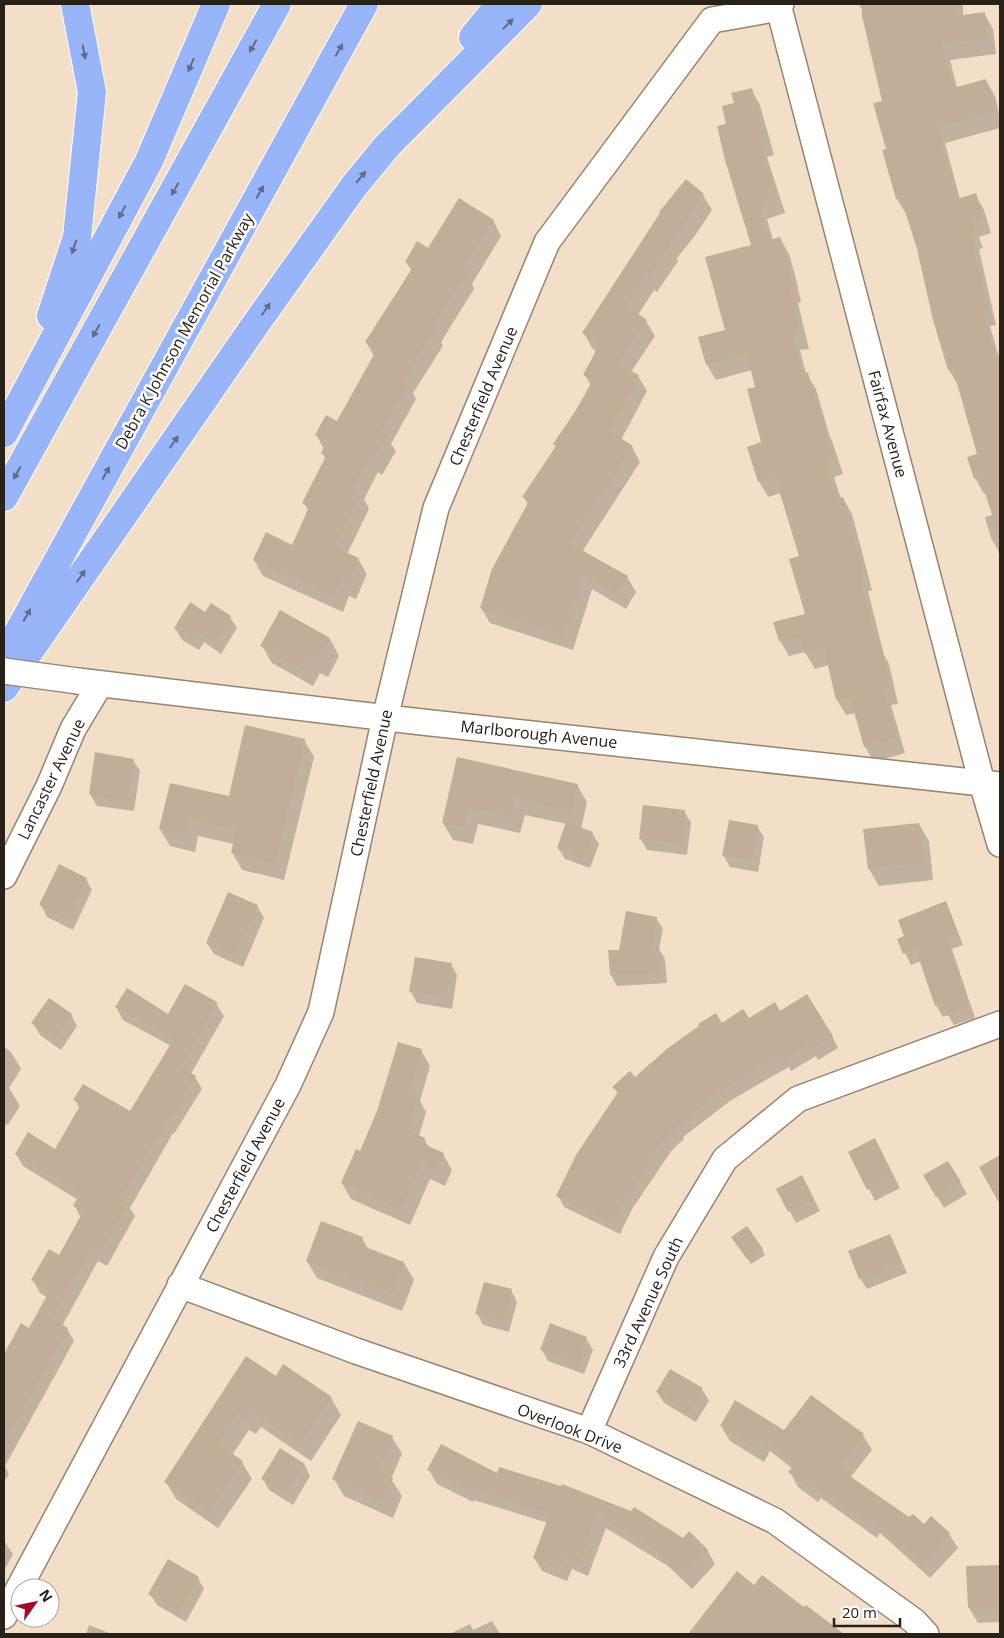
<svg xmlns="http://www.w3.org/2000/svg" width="1004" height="1638" font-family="'Open Sans',sans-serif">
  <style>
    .shadow { fill: #0003 }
    .building { fill: #c2ae98 }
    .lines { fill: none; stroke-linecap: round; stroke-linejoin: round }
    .minor-casing { stroke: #97846f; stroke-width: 28 }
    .motorway-casing { stroke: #fff; stroke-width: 30 }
    .minor { stroke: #fff; stroke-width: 25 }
    .motorway { stroke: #99b5fa; stroke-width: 28 }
    .minor-bridge-casing { stroke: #97846f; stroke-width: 28; stroke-linecap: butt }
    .minor-bridge { stroke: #fff; stroke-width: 25 }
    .oneway { fill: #606b89 }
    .labels { text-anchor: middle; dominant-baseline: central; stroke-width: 5; stroke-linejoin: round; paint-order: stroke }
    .street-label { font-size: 16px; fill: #282118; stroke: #fff }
  </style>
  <rect width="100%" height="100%" fill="#f3dec7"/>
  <path class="shadow" d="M859 4H963V16L984 13 993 29 996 54 950 60 957 88 986 81 995 96 1000 117V128L945 143 960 199 975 194 984 210 991 233 979 237 983 248 979 249 996 325 990 326 1000 361V559L998 550 991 538 985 517 994 515 987 493 984 494 975 478 978 454 958 385 949 370 918 249 906 214 897 199 884 150H887L884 102 863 12Z
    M751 89 760 105 774 155 767 157 785 213 767 219 773 240 780 238 789 254 795 275 801 302 798 303 809 349 800 350 806 374 816 389 829 434 832 441 843 474 834 477 841 499 843 498 852 514 872 590 868 591 884 655 889 664 898 704 891 705 905 753 874 762 865 747 856 713 846 715 837 700 829 665 815 669 805 652 789 656 780 641 806 614 801 557 781 493 768 497 759 481 763 443 756 388 752 370 716 380 707 365 726 331 752 246 728 124 736 103Z
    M686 181 703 195 712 210 694 237 677 258 678 261 657 292 654 290 638 315 646 321 655 336 631 372 638 376 647 391 621 440 632 447 640 462 582 552 627 577 636 592 626 609 592 589 573 650 490 623 481 608 528 505 524 497 557 448 555 444 591 386 585 375 597 352 592 348 584 333Z
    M493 220 501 236 472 284 474 289 441 342 443 346 413 393 416 399 391 444 396 451 382 475 378 472 364 499 369 509 347 554 358 559 367 574 356 599 349 596 343 612 263 576 254 560 293 547 309 512 304 503 326 459 322 453 324 449 316 435 337 423 374 356 366 342 412 271 406 262Z
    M211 605 230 617 237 628 221 654 204 642 199 650 182 640 175 628 206 613Z
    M281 612 330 639 339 656 328 677 320 673 313 686 272 663 262 646Z
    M304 740 314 757 284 880 242 870 232 852 234 844 198 836 195 852 170 846 160 829 229 798Z
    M458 758 577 785 587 802 581 829 592 833 599 844 590 868 565 859 558 848 567 824 525 815 520 833 478 824 473 844 453 840 443 823Z
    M133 760 140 771 134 811 97 806 90 794Z
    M684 811 691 823 687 855 647 850 640 838Z
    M919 824 929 841 933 880 879 886 869 869Z
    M757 826 764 837 758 872 730 867 724 856Z
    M86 879 92 890 73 930 47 917 41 905Z
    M945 903 951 914 963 945 952 949 975 1018 954 1025 948 1015 943 1017 936 1005 921 961 911 965 899 940 906 937Z
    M257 906 264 918 243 967 214 954 207 943Z
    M656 918 663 929 659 949 665 959 667 983 617 986 611 975 609 952 620 951Z
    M451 964 457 975 452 1009 417 1003 411 992Z
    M185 985 216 1003 224 1016 191 1074 195 1077 202 1089 174 1134 173 1133 130 1208 135 1216 107 1266 98 1261 62 1326 67 1329 74 1341 5 1466 9 1474 4 1482V1359L7 1353 29 1330 47 1297 40 1293 33 1280 60 1257 81 1218 75 1206 78 1200 23 1166 16 1154 56 1150 80 1109 75 1100 130 1113 171 1046 123 1020 116 1007 168 1016Z
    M780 1013 832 1036 838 1048 818 1060 816 1056 791 1071 789 1067 764 1081 730 1101 683 1137 684 1139 672 1150 632 1209 620 1234 564 1207 558 1195 618 1094 614 1087 635 1079 721 1024Z
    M71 1014 77 1026 61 1050 40 1035 33 1023Z
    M4 1047 11 1052 21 1069 9 1088 20 1106 8 1125 6 1124 4 1128Z
    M421 1050 430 1066 420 1101 426 1112 419 1136 424 1139 430 1149 443 1154 452 1170 445 1186 430 1179 410 1225 351 1199 342 1183 361 1153 379 1112Z
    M881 1151 900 1188 875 1201 850 1152Z
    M948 1162 967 1194 944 1208 925 1176Z
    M808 1188 820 1211 796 1223 778 1189Z
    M890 1235 907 1273 867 1289 860 1278Z
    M362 1238 369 1250 404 1263 414 1280 402 1311 317 1278 307 1261Z
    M736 1242 762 1249 765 1255 751 1264Z
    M511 1290 517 1302 509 1332 483 1325 477 1313Z
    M586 1338 593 1350 584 1374 548 1361 542 1350Z
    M276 1378 331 1398 341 1415 311 1461 261 1427 256 1434 249 1430 232 1455 242 1462 252 1479 218 1528 176 1499 166 1482Z
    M702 1389 709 1401 696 1422 664 1403 657 1392Z
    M811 1396 863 1435 872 1450 850 1478 910 1519 924 1525 931 1518 949 1534 958 1548 930 1578 880 1533 877 1538 821 1498 818 1502 798 1487 790 1472 793 1469 770 1451 764 1462 730 1441 721 1426 784 1432Z
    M392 1437 402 1454 391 1479 402 1496 393 1518 344 1496 334 1479Z
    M304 1464 310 1476 293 1505 269 1490 263 1479Z
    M429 1470 498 1475 683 1540 707 1550 715 1564 692 1589 668 1566 606 1528 588 1576 572 1569 567 1581 542 1571 534 1558 548 1523 474 1500 473 1502 437 1484Z
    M4 1541 13 1554 4 1571Z
    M1000 1566V1622L978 1623 969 1608 968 1567Z
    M198 1578 204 1589 186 1622 157 1605 150 1594Z
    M754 1587 804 1609 837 1630 840 1634H693L691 1632Z
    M492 1621 500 1634H450L470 1624 473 1630Z
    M89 1625 112 1634H86Z"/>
  <path class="building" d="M862 4H955L956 16 985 12 988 38 942 44 953 88 986 79 995 112 937 127 957 199 976 193 983 218 972 221 975 233 971 234 988 309 982 311 1000 373V527H996L980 477 974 479 967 457 977 454 953 369 948 370 933 320 917 249 901 198 896 199 882 150 886 149 873 103 882 101 862 16Z
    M752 88 766 140 759 141 777 197 759 203 770 240 780 237 786 258 793 286 789 287 800 333 792 335 802 374 808 372 822 424H824L835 459 826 461 837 499 843 497 849 517 848 518 864 574 860 576 878 647H881L890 688 883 690 897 737 864 747 850 697 836 700 824 649 805 654 800 636 779 641 773 622 805 614 789 559 799 556 775 477 758 482 747 447 761 442 747 389 755 387 747 354 706 365 698 337 725 330 705 257 751 245 725 160 717 126 726 124 722 106 734 103 731 93Z
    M686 179 704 194 686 222 668 243 671 245 649 278 645 276 626 306 647 320 618 364 639 375 610 431 633 446 569 543 628 576 617 594 584 575 564 636 480 608 492 569 529 501 522 497 556 446 553 444 576 410 593 380 583 375 599 345 582 333 660 213 659 212Z
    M459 198 494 220 462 270 466 273 432 328 435 330 403 380 408 382 381 432 388 435 373 460 369 458 353 488 361 493 334 547 359 558 347 584 341 581 334 597 253 560 266 532 292 545 309 507 302 503 326 456 321 453 327 441 315 435 326 415 337 421 377 349 365 342 413 267 405 262 417 241 428 248Z
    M190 602 205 612 211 603 231 616 215 643 197 632 192 640 174 628Z
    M280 610 330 638 318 661 310 656 303 670 260 646Z
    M245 725 305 739 275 863 231 853 236 830 189 819 185 835 159 829 170 783 229 796Z
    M95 752 134 759 127 801 89 794Z
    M457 757 578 784 572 811 515 798 511 817 469 807 464 828 442 823Z
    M643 805 685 810 681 844 639 839Z
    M729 820 758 825 752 861 722 856Z
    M566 822 593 832 584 858 557 848Z
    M919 823 924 862 868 869 863 829Z
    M59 864 87 878 67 919 39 905Z
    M228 892 258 905 236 956 206 943Z
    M946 901 958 933 946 938 970 1006 947 1014 943 1003 935 1006 916 950 903 954 897 939 904 936 898 920Z
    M626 911 657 917 652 947 659 946 661 972 610 975 608 950H619Z
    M415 957 452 963 446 998 409 992Z
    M185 984 217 1002 181 1067 196 1076 167 1123 166 1122 121 1199 129 1203 100 1254 91 1249 52 1319 68 1328 4 1443V1354L21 1323 29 1328 50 1290 31 1280 49 1249 59 1255 83 1212 73 1206 80 1194 15 1154 28 1132 55 1149 81 1104 73 1100 83 1084 130 1111 173 1040 115 1007 127 988 168 1014Z
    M807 994 833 1036 811 1049 808 1045 784 1060 781 1056 758 1069 724 1089 677 1126 678 1127 665 1138 626 1197 613 1223 556 1196 576 1155 618 1092 612 1087 630 1071 635 1077 668 1048 699 1026 698 1024 716 1013 722 1023 743 1009 749 1018 775 1002 780 1011Z
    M49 998 72 1014 54 1039 31 1023Z
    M398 1042 422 1049 409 1093 418 1096 407 1130 425 1138 423 1144 444 1153 436 1171 421 1164 401 1210 341 1183 356 1149 360 1151 377 1111Z
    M875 1138 894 1177 867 1190 848 1152Z
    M1000 1155V1205L979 1167Z
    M948 1161 961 1182 936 1197 923 1175Z
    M802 1175 814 1199 788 1212 776 1189Z
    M321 1221 363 1237 360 1245 404 1262 393 1294 306 1261Z
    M747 1226 763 1249 747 1259 731 1237Z
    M890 1234 902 1262 859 1279 848 1251Z
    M484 1282 512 1289 503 1321 475 1314Z
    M550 1323 587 1337 578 1363 540 1350Z
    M246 1356 276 1376 283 1364 332 1397 301 1444 251 1410 246 1418 239 1413 218 1444 243 1461 208 1512 164 1482Z
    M670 1369 703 1388 689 1412 656 1392Z
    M811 1395 864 1434 838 1468 909 1517 913 1514 924 1524 931 1516 950 1533 922 1565 872 1519 868 1524 812 1485 809 1488 788 1472 795 1464 761 1438 755 1448 720 1426 735 1400 784 1430Z
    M358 1421 393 1436 378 1471 393 1478 383 1502 332 1479Z
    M441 1444 497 1473 499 1467 561 1486 562 1484 631 1511 634 1507 683 1538 689 1531 708 1550 683 1576 659 1552 598 1515 580 1562 564 1556 559 1568 533 1558 550 1513 466 1486 464 1489 427 1470Z
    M280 1448 305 1464 286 1494 261 1479Z
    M168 1559 199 1577 179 1612 148 1594Z
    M1000 1565V1607L968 1608 966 1566Z
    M737 1571 754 1585 762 1575 804 1607 806 1605 844 1634H688Z"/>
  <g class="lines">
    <g class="minor-casing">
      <path id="minor" d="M781 4 779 8 982 783 1000 844
        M78 681 413 721 1000 785
        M4 876 49 786 73 729 100 684
        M180 1285 356 1351 589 1431 775 1521 914 1621 926 1634
        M589 1431 666 1257 725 1159 798 1099 1000 1024
        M4 1616 288 1085 321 1012 385 718 436 508 547 242 712 20 779 8"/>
    </g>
    <g class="motorway-casing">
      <path id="motorway" d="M473 37 500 4
        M51 316 77 237 92 92 75 4
        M4 433 149 161 216 4
        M4 497 277 4
        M4 658 364 4
        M4 688 255 325 354 186 387 146 528 4"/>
    </g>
    <use href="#minor" class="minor"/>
    <use href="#motorway" class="motorway"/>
    <g class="minor-bridge-casing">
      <path id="minor-bridge" d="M4 671 78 681"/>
    </g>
    <use href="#minor-bridge" class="minor-bridge"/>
  </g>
  <defs><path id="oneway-solid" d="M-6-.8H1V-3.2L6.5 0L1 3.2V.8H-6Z" transform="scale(1.25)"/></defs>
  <g class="oneway">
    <use href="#oneway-solid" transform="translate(508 24) rotate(-45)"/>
    <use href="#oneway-solid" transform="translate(253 46) rotate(119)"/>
    <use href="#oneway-solid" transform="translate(339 50) rotate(-61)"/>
    <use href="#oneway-solid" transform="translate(84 52) rotate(79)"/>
    <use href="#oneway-solid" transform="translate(191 65) rotate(113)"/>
    <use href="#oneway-solid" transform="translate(361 177) rotate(-50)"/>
    <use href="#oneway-solid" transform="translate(175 189) rotate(119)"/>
    <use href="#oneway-solid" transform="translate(260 192) rotate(-61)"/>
    <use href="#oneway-solid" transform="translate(122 212) rotate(118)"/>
    <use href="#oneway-solid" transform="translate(74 247) rotate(109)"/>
    <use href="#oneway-solid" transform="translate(266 309) rotate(-55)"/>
    <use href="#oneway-solid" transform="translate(96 331) rotate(119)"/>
    <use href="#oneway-solid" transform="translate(174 442) rotate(-55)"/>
    <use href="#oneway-solid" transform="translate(17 473) rotate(119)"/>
    <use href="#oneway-solid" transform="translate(106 473) rotate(-61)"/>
    <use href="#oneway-solid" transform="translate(81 576) rotate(-55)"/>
    <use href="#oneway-solid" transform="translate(27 615) rotate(-61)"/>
  </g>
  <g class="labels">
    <g class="street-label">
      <text transform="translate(184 331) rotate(-61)">Debra K Johnson Memorial Parkway</text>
      <text transform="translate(483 396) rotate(-67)">Chesterfield Avenue</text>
      <text transform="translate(888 424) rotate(75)">Fairfax Avenue</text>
      <text transform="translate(539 734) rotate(6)">Marlborough Avenue</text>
      <text transform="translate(51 779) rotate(-64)">Lancaster Avenue</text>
      <text transform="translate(371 783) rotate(-78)">Chesterfield Avenue</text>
      <text transform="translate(245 1165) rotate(-62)">Chesterfield Avenue</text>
      <text transform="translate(648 1302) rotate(-65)">33rd Avenue South</text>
      <text transform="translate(570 1428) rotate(21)">Overlook Drive</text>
    </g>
  </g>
  <rect width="1004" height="1638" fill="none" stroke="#282118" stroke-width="10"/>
  <g transform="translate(35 1603) rotate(57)"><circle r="24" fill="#ffffff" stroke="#a9a6a3"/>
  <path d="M0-4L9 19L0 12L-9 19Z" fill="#a50929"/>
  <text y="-8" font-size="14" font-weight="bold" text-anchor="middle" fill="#282118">N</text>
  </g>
  <path d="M834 1618v8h66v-8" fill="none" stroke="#282118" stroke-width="2.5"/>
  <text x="842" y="1618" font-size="15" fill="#282118" stroke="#ffffff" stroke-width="4" paint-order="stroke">20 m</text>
</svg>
